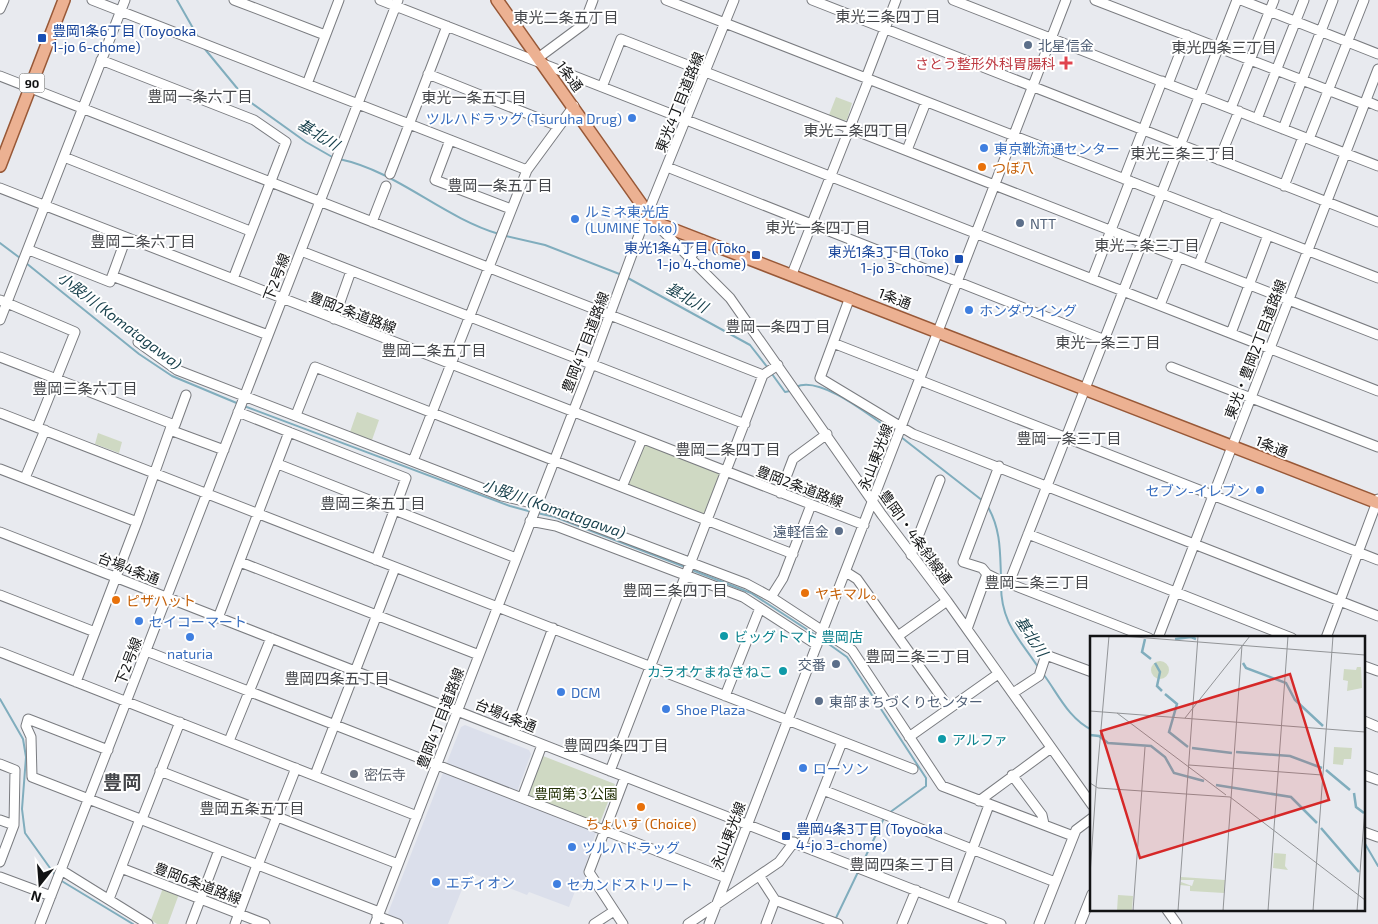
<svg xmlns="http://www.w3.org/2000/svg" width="1378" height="924" font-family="'Exo 2','Noto Sans JP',sans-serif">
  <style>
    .built { fill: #dbdfeb }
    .green { fill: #cfd9c3 }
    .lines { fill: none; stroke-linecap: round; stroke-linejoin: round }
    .stream { stroke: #80adbd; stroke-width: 2 }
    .minor-casing { stroke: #7a7c80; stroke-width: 11 }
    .major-casing { stroke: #985837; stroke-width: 14 }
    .minor { stroke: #fff; stroke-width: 9 }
    .major { stroke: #ecb192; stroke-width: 11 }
    .transit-dot { fill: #1a4fb4; stroke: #fff; stroke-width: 2 }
    .service-dot { fill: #5c6f8a; stroke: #fff; stroke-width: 2 }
    .health-dot { fill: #e0444e; stroke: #fff; stroke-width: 2 }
    .shop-dot { fill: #3f7fe0; stroke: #fff; stroke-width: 2 }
    .food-dot { fill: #e8710a; stroke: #fff; stroke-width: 2 }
    .culture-dot { fill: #0f9aa8; stroke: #fff; stroke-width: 2 }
    .worship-dot { fill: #6b7280; stroke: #fff; stroke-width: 2 }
    .labels { text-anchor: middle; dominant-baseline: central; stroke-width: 4; stroke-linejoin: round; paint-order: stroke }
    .shield { fill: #fff; stroke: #595a5a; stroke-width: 1 }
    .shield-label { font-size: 12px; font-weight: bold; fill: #121314 }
    .transit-label { font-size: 14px; fill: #164399; stroke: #fff; text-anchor: start }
    .service-label { font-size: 14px; fill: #4e5e75; stroke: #fff; text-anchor: start }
    .health-label { font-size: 14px; fill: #be3a42; stroke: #fff; text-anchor: end }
    .street-label { font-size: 14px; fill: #121314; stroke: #fff }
    .shop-label { font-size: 14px; fill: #366cbe; stroke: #fff; text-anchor: start }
    .food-label { font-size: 14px; fill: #c56008; stroke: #fff; text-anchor: start }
    .culture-label { font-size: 14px; fill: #0d838f; stroke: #fff; text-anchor: start }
    .worship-label { font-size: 14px; fill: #5b616d; stroke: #fff; text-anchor: start }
    .park-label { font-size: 14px; fill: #223005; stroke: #fff }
    .neighbourhood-label { font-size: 15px; fill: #434549; stroke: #fff }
    .water-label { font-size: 15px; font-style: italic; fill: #153e4a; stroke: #fff }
    .district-label { font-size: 19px; font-weight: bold; fill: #434549; stroke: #fff }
    .inset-river { fill: none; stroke: #80adbd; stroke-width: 2.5 }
    .inset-road { fill: none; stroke: #929497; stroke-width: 1 }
    .view { fill: #d62828; fill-opacity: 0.15; stroke: #d62828; stroke-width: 2.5 }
    .inset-edge { fill: none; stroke: #121314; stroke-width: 2.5 }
  </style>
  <rect width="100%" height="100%" fill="#e8eaef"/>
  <path class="built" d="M465 725 529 750 531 754 514 800 596 832 583 873 593 892 577 886 569 907 529 892 527 895 469 872 448 924H408L390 917 388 913 442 775 448 765 447 762 461 727Z"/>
  <path class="green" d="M836 97 852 103 847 120 843 121 829 115Z
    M357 412 379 420 372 440 350 432Z
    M98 433 122 442 119 453 95 444Z
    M644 444 720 473 704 514 628 485Z
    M543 756 615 784 599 825 527 797Z
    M163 888 179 894 168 924H157L151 920Z"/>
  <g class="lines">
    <path class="stream" d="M177 0 198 37
      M204 48 246 99 306 142 334 158
      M339 159C397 171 442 217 499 234
      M506 236 545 245 622 275
      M0 243 20 258
      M26 263 139 354 172 376 239 404
      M626 277 750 345 768 368
      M772 374 785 392 790 391
      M796 387C820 374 874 419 895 433
      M244 406 510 506 532 512
      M901 437 983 501
      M988 507C1001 530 1000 552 1001 577
      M537 513 555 517 685 567
      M692 570 751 593 817 636
      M1001 585C1001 622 1018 637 1038 667
      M823 640 847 657 926 778V786L889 813
      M1044 675C1058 694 1069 719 1092 730
      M0 699 23 739 26 757 22 809 25 833 55 875
      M1364 842 1378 866
      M861 866 884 818
      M60 880 133 924
      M835 920 858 872"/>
    <g class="minor-casing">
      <path id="minor" d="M92 0 527 170
        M234 0 325 35
        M380 0 1378 391
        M666 0 1378 278
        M812 0 1378 222
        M953 0 1378 166
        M1095 0 1364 104
        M1241 0 1378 54
        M0 9 4 0
        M538 58 584 24 593 0
        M101 60 254 120 286 142 233 279
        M428 74 558 126
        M0 76 763 375
        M866 78 896 0
        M307 84 339 0
        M1168 84 1187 35
        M602 87 621 39 1378 335
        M1366 101 1378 106
        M1231 108 1274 0
        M1257 119 1304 0
        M1283 129 1333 0
        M1309 139 1364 0
        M450 140 435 180 511 209
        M907 150 926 102
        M64 157 250 231
        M1219 160 1239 111
        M667 167 1105 340
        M390 174 447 26
        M1124 179 1162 81
        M1284 186 1303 137
        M0 188 864 525
        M372 222 386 186
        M656 224 730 298 882 515 947 601 1092 805
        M29 250 110 282 126 238
        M301 251 745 424
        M689 259 703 240
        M1199 264 1218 215
        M792 274 869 79
        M112 276 268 335
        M1092 279 1130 181
        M850 297 820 378 913 434 1378 616
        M0 300 75 332 37 427
        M1160 305 1179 257
        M334 319 351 271
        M0 320 125 0
        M1231 333 1268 235
        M138 342 177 370 502 496 536 504 747 584 771 597 852 650 942 786 1073 836
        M833 343 920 377
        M0 357 172 424
        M1171 367 1378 447
        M919 380 1378 560
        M238 412 406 478 376 560
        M0 413 913 769
        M296 415 315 367 793 554
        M170 430 224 450
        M413 461 527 170 574 106
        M278 464 516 558
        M999 466 963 562 982 568 987 574 995 578 1149 638
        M0 469 137 522
        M25 478 45 430
        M622 487 642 439
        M780 493 793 459 827 434
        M530 521 556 526 743 597 817 645
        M0 532 1001 924
        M1028 534 1292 638
        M911 555 940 480
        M240 562 479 655
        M846 572 857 579 949 708
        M1009 583 1237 0
        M0 595 95 632
        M771 597 783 578 811 505
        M218 618 289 432
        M967 629 987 574
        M898 636 947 601
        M1158 638 1378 69
        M1326 638 1378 499
        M146 651 726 878
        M0 652 417 816
        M1364 666 1378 671
        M76 682 137 522 172 424 175 425 186 395
        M1013 693 1039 676 1046 655 1092 672
        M725 696 760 608
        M1364 721 1378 727
        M514 733 553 628
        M909 737 998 674
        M229 741 271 638
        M108 750 28 719 26 726 31 737 32 777 379 912
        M0 764 15 770 14 825 0 862
        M160 771 398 864
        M610 771 763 375 778 365
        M315 775 395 568
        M1012 775 1042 815 1044 824
        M1364 775 1378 780
        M823 790 1055 882
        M522 798 542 745
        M979 801 1051 748
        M142 819 180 722
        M0 820 14 825
        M1364 832 1378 837
        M801 846 842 742
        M258 865 296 768
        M121 868 265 924
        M61 870 148 924
        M0 877 51 896
        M760 877 775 900 838 924
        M109 899 140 819
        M952 904 989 805
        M1167 910 1177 924
        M377 916 398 924
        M40 924 398 0
        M191 924 219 850
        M235 924 257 865
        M375 924 592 363 642 227 734 0
        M594 924 614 911
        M623 924 589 872 625 777
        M688 924 779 862 794 842
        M709 924 1066 0
        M766 924 775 900
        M902 924 916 890
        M1039 924 1076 830 1092 818
        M1080 924 1092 894"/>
    </g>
    <g class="major-casing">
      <path id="major" d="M497 0 654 222 1378 503
        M0 166 64 0"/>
    </g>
    <use href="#minor" class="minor"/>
    <use href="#major" class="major"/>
  </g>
  <g class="transit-dot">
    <rect x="37" y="33" width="10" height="10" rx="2.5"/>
    <rect x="751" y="250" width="10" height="10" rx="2.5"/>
    <rect x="954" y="254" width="10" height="10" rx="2.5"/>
    <rect x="781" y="831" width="10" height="10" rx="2.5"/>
  </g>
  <g class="service-dot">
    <circle cx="1028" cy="45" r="5"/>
    <circle cx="1020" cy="223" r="5"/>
    <circle cx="839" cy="531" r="5"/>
    <circle cx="836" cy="664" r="5"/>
    <circle cx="819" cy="701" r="5"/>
  </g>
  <path class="health-dot" d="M1063.5 55.5h5v5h5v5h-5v5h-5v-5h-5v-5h5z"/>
  <g class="shop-dot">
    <circle cx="632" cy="118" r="5"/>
    <circle cx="984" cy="148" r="5"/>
    <circle cx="575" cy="219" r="5"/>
    <circle cx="969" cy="310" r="5"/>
    <circle cx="1260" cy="490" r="5"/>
    <circle cx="139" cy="621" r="5"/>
    <circle cx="190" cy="637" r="5"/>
    <circle cx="561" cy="692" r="5"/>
    <circle cx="666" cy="709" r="5"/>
    <circle cx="803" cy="768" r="5"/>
    <circle cx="572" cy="847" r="5"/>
    <circle cx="436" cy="882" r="5"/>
    <circle cx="557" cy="884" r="5"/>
  </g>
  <g class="food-dot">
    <circle cx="982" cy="167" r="5"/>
    <circle cx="805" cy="593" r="5"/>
    <circle cx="116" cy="600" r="5"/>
    <circle cx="641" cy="807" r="5"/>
  </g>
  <g class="culture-dot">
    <circle cx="724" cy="636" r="5"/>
    <circle cx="783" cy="671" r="5"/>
    <circle cx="942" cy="739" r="5"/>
  </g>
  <circle class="worship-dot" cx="354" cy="774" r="5"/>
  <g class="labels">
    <rect class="shield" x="19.5" y="73.5" width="25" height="19" rx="4"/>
    <g class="shield-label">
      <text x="32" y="83">90</text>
    </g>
    <g class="transit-label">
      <text x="52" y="30">豊岡1条6丁目 (Toyooka<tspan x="52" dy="16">1-jo 6-chome)</tspan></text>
      <text x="746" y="247" text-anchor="end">東光1条4丁目 (Toko<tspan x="746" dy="16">1-jo 4-chome)</tspan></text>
      <text x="949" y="251" text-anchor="end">東光1条3丁目 (Toko<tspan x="949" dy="16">1-jo 3-chome)</tspan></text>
      <text x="796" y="828">豊岡4条3丁目 (Toyooka<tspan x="796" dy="16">4-jo 3-chome)</tspan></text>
    </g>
    <g class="service-label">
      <text x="1038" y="45">北星信金</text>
      <text x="1030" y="223">NTT</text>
      <text x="829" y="531" text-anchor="end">遠軽信金</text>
      <text x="826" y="664" text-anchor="end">交番</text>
      <text x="829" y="701">東部まちづくりセンター</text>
    </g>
    <g class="health-label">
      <text x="1055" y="63">さとう整形外科胃腸科</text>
    </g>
    <g class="street-label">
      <text transform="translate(570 76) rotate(54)">1条通</text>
      <text transform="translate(679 102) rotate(-68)">東光4丁目道路線</text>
      <text transform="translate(276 277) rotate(-69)">下2号線</text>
      <text transform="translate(895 298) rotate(21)">1条通</text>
      <text transform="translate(353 312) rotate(21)">豊岡2条道路線</text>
      <text transform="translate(585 342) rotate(-69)">豊岡4丁目道路線</text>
      <text transform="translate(1255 349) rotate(-69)">東光・豊岡2丁目道路線</text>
      <text transform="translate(1272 446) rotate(22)">1条通</text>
      <text transform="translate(875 457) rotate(-69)">永山東光線</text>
      <text transform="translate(800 486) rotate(21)">豊岡2条道路線</text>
      <text transform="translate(916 537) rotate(54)">豊岡1・4条斜線通</text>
      <text transform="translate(129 568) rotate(21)">台場4条通</text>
      <text transform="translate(128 661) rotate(-69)">下2号線</text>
      <text transform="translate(506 715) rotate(22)">台場4条通</text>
      <text transform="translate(440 718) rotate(-69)">豊岡4丁目道路線</text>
      <text transform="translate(728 835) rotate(-69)">永山東光線</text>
      <text transform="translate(198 883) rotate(21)">豊岡6条道路線</text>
    </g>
    <g class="shop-label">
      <text x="622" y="118" text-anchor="end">ツルハドラッグ (Tsuruha Drug)</text>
      <text x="994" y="148">東京靴流通センター</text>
      <text x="585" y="211">ルミネ東光店<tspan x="585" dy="16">(LUMINE Toko)</tspan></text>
      <text x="979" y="310">ホンダウイング</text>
      <text x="1250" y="490" text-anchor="end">セブン-イレブン</text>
      <text x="149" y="621">セイコーマート</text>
      <text x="190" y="653" text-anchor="middle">naturia</text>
      <text x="571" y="692">DCM</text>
      <text x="676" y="709">Shoe Plaza</text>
      <text x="813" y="768">ローソン</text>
      <text x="582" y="847">ツルハドラッグ</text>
      <text x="446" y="882">エディオン</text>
      <text x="567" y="884">セカンドストリート</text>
    </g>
    <g class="food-label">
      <text x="992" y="167">つぼ八</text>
      <text x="815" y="593">ヤキマル。</text>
      <text x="126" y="600">ピザハット</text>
      <text x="641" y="823" text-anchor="middle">ちょいす (Choice)</text>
    </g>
    <g class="culture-label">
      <text x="734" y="636">ビッグトマト 豊岡店</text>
      <text x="773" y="671" text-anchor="end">カラオケまねきねこ</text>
      <text x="952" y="739">アルファ</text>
    </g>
    <g class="worship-label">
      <text x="364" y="774">密伝寺</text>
    </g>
    <g class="park-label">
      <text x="576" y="793">豊岡第３公園</text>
    </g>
    <g class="neighbourhood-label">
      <text x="888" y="16">東光三条四丁目</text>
      <text x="566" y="17">東光二条五丁目</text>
      <text x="1224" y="47">東光四条三丁目</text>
      <text x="200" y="96">豊岡一条六丁目</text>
      <text x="474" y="97">東光一条五丁目</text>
      <text x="856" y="130">東光二条四丁目</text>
      <text x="1183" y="153">東光三条三丁目</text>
      <text x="500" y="185">豊岡一条五丁目</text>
      <text x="818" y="227">東光一条四丁目</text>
      <text x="143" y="241">豊岡二条六丁目</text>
      <text x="1147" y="245">東光二条三丁目</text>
      <text x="778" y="326">豊岡一条四丁目</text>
      <text x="1108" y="342">東光一条三丁目</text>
      <text x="434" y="350">豊岡二条五丁目</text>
      <text x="85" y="388">豊岡三条六丁目</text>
      <text x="1069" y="438">豊岡一条三丁目</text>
      <text x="728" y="449">豊岡二条四丁目</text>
      <text x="373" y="503">豊岡三条五丁目</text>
      <text x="1037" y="582">豊岡二条三丁目</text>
      <text x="675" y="590">豊岡三条四丁目</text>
      <text x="918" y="656">豊岡三条三丁目</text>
      <text x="337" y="678">豊岡四条五丁目</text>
      <text x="616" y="745">豊岡四条四丁目</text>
      <text x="252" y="808">豊岡五条五丁目</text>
      <text x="902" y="864">豊岡四条三丁目</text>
    </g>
    <g class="water-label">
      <text transform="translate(319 134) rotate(31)">基北川</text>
      <text transform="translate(687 297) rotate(29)">基北川</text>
      <text transform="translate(120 320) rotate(37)">小股川 (Komatagawa)</text>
      <text transform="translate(554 508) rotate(19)">小股川 (Komatagawa)</text>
      <text transform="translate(1032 636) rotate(56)">基北川</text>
    </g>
    <g class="district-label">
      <text x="122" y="781">豊岡</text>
    </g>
  </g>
  <g transform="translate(1090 636)">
    <rect width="275" height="275" fill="#e8eaef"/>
    <path d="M61 34a9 9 0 1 1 18 0a9 9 0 1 1-18 0ZM267 31H271L272 52 257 55 258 45 253 44 254 33 266 34ZM244 111 262 112 261 123H254L253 129 243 128ZM184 217 196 218 195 230 198 234 183 232ZM91 241 135 244 134 257 100 255V250L90 249 91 246 102 250 104 244H91ZM28 259 43 260 42 274 27 275Z" fill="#cfd9c3"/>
    <path class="inset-river" d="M55 3 52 16 61 23M85 3 101 1 106 3M65 27 70 36 67 50 72 55M153 27 156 32 196 47 205 64 233 90M75 58 87 68 79 96 98 111M0 99 9 100 18 107 61 110 75 121 84 137 114 145M102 112 142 117M146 116 200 120 232 132M236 134 260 154M126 149 201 161 227 187M264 157 266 171 274 177M231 192 269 236"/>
    <path class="inset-road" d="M32 0 275 19M0 75 236 93M27 77 136 159M95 82 160 0M236 93 275 96M99 129 232 139M0 147 8 152 140 161 275 264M6 151 19 0M0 239 6 151M43 275 55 111M88 275 108 0M133 275 152 9M178 275 198 0M223 275 243 0M267 275 275 172"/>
    <path class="view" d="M200 38 239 164 50 222 11 95Z"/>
    <rect width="275" height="275" class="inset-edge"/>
  </g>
  <g transform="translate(40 884) rotate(197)" stroke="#ffffff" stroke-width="4" paint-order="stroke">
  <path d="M0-4L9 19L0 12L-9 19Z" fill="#121314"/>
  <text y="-8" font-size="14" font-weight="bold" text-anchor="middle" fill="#121314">N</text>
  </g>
</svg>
